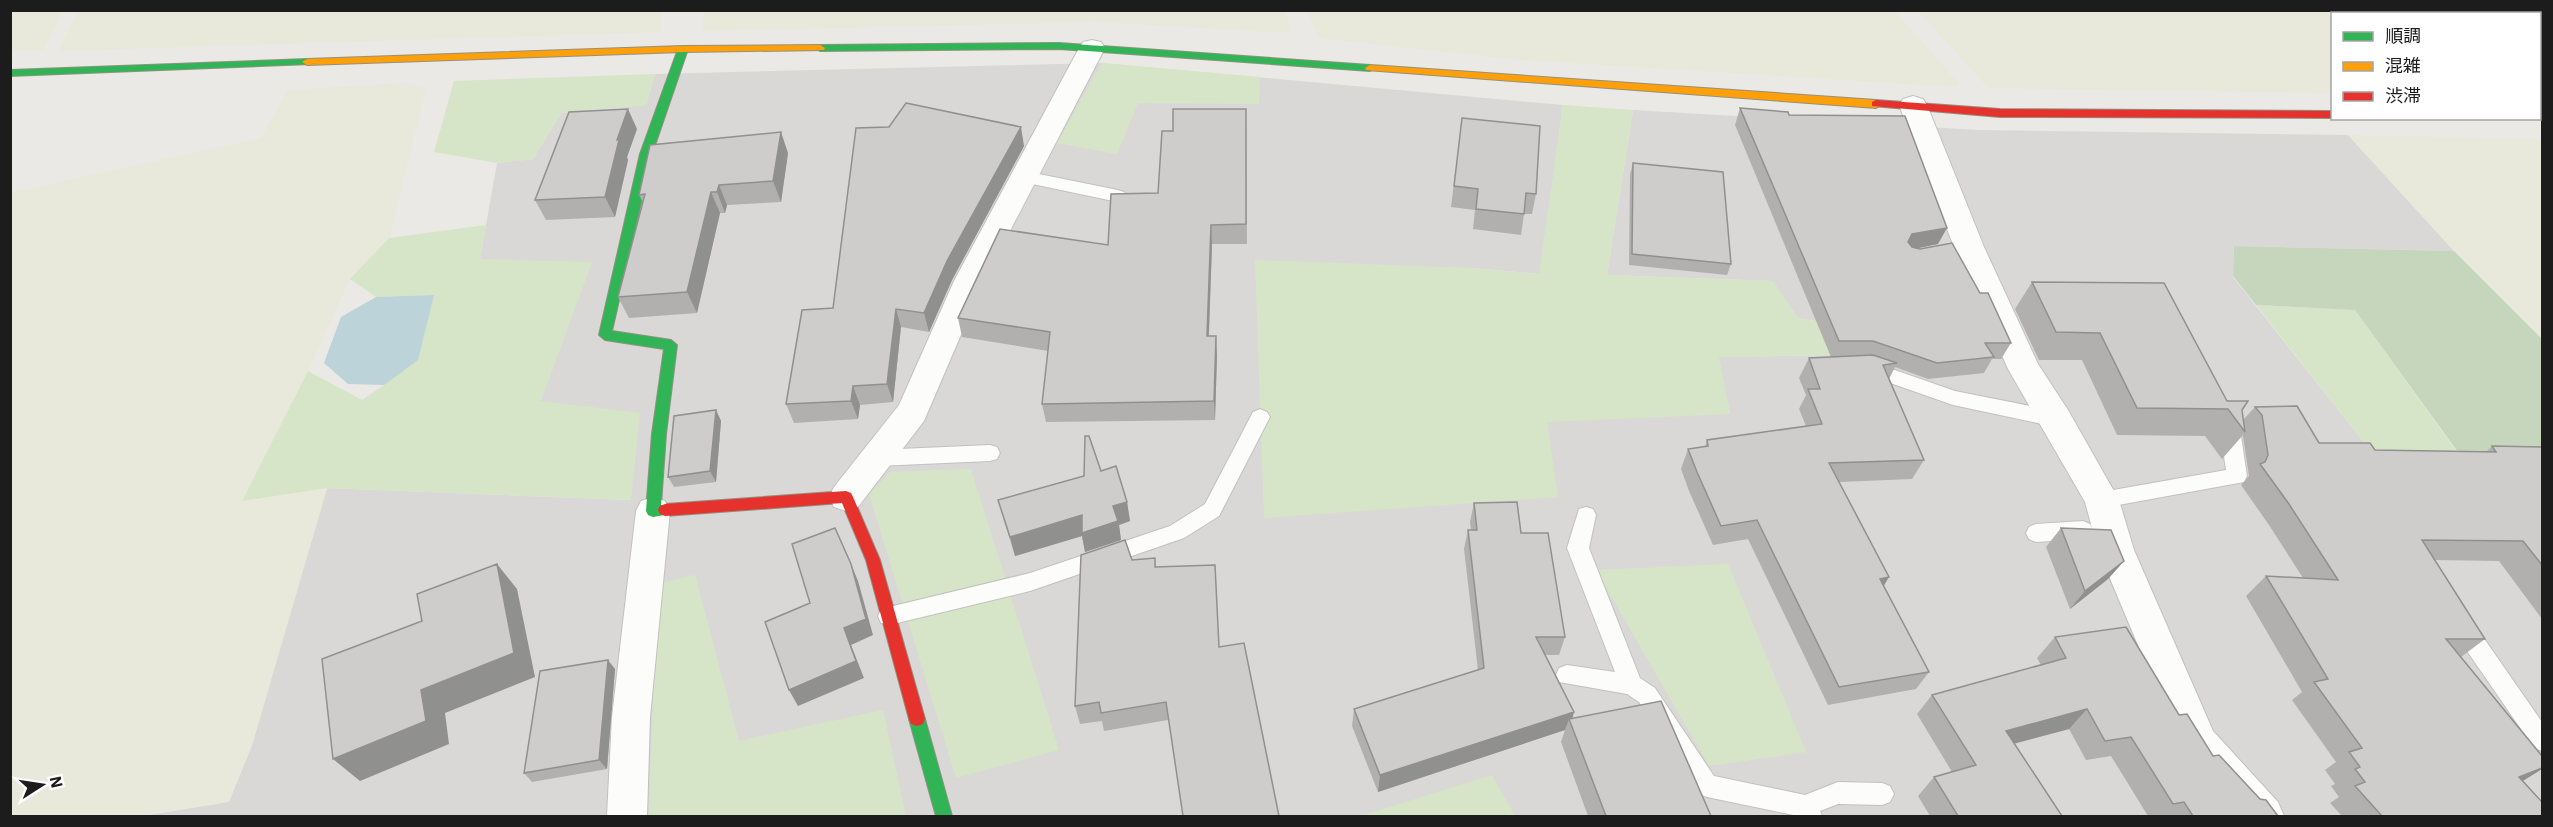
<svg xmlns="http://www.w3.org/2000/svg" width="2553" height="827" font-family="'IBM Plex Sans','Noto Sans JP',sans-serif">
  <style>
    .residential { fill: #d9d8d6 }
    .farmland { fill: #e8e9da }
    .grass { fill: #d6e5c7 }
    .forest { fill: #c6d6bd }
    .water { fill: #bcd3da }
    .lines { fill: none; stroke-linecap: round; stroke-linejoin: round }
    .stream { fill: #bcd3da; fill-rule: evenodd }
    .lane-casing { stroke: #c1c1bf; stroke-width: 2 }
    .street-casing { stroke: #c1c1bf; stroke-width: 2 }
    .fast-casing { stroke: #909280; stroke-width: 2 }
    .slow-casing { stroke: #909280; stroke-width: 2 }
    .jam-casing { stroke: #909280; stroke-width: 2 }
    .lane { fill: #fcfcfb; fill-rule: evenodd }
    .street { fill: #fcfcfb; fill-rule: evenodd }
    .fast { fill: #30b455; fill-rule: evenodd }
    .slow { fill: #ff9f0a; fill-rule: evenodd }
    .jam { fill: #e5322d; fill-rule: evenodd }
    .wall { fill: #b1b0af }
    .shaded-wall { fill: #90908e }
    .building { fill: #cecdcb; stroke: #90908e; stroke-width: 1.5 }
  </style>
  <rect width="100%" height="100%" fill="#eae9e5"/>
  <path class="residential" d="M1102 63 1563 105 1540 274 1471 268 1730 414 1718 357 1844 355 1839 325 1798 318 1772 281 1607 275 1633 110 1979 130 2348 135 2454 251 2234 246 2233 277 2374 455H2542V816H143L229 801 252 745 327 488 631 500 541 401 480 259 497 163 533 159 561 113 646 105 655 74Z"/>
  <path class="farmland" d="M2508 10 2512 13 2332 14V93L1988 88 1918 11Z
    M10 11 11 10 63 11 43 50H11Z
    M78 11V10L662 11 661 32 59 51Z
    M703 11 1284 10 1292 33 1096 22 703 31Z
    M1307 11H1895L1959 84 1954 87 1510 59 1319 38Z
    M406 83 426 89 389 238 350 279 308 371 242 500 327 488 252 745 229 802 143 816H11L10 193 261 138 288 90Z
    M2348 135 2542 139V339L2454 251Z"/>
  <path class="grass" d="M1102 63 1260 77 1259 104 1138 103 1117 154 1057 143Z
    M655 74 646 105 561 113 533 159 497 163 434 152 454 81Z
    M1563 105 1633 110 1607 275 1773 281 1798 318 1839 325 1844 355 1719 357 1730 414 1547 422 1558 497 1264 518 1255 260 1471 268 1539 274Z
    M486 225 480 259 592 262 541 401 640 413 631 500 327 488 242 501 308 371 362 400 384 385 433 295 376 297 350 279 389 238Z
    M2256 305 2355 310 2459 455H2374Z
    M971 469 1059 750 956 778 869 494 890 472Z
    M1728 564 1806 752 1709 766 1596 570Z
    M695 575 739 741 883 710 906 816H649L657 584Z
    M1492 775 1515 816H1361Z"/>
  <path class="forest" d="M2234 246 2454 251 2542 339V455H2460L2355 310 2256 305 2233 276Z"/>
  <path class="water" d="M434 295 418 360 384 385 348 384 324 363 341 317 376 297Z"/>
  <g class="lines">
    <path class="stream" d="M2531 10H2542V18H2540V14H2533Z"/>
    <g class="lane-casing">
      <path id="lane" d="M1024 171 1118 190 1124 192 1127 196 1124 200 1118 202 1018 181 1016 177 1018 173Z
        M1866 360 1955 391 2056 411 2063 414 2066 419 2063 424 2056 427 1953 405 1859 372 1857 367 1859 362Z
        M1260 409 1267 412 1270 417 1219 516 1184 538 1030 591 889 625 881 623 878 616 881 609 889 607 1030 573 1170 526 1205 504 1253 412Z
        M2231 428 2238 431 2241 436 2247 476 2244 482 2102 508 2095 506 2092 500 2095 494 2102 492 2226 470 2221 436 2224 431Z
        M990 445 997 447 1000 453 997 459 990 461 877 466 870 464 867 458 870 452 877 450Z
        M1586 507 1593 509 1596 515 1589 548 1640 678 1655 688 1714 776 1805 795 1838 782 1882 783 1890 786 1894 794 1890 802 1882 805 1838 804 1820 811 1822 816H1798L1707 797 1699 794 1639 702 1627 694 1559 682 1556 675 1559 668 1567 665 1615 672 1567 548 1579 509Z
        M2083 521 2090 524 2093 530 2090 536 2083 539 2036 542 2029 539 2026 533 2029 527 2036 524Z
        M2475 634 2483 637 2542 722V751L2534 748 2467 651 2464 644 2467 637Z"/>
    </g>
    <g class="street-casing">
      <path id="street" d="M1092 40 1101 42 1105 48 984 281 924 421 858 507 846 511 834 507 829 497 834 487 899 405 954 281 1079 48 1083 42Z
        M1913 96 1923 99 1927 105 1984 247 2038 364 2068 410 2119 500 2134 550 2213 731 2278 802 2284 816H2238L2185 757 2098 550 2085 502 2008 369 1954 247 1899 105 1903 99Z
        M653 497 665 501 670 511 650 717 647 816H607L612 717 636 511 641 501Z"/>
    </g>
    <g class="fast-casing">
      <path id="fast" d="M1059 43 1370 65 1375 68 1370 71 1059 49 820 51 815 48 820 45Z
        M683 46 688 49 652 154 612 331 671 340 677 345 666 434 661 505 670 506 672 510 670 514 653 517 648 515 646 511 652 434 664 349 605 340 599 335 640 154 678 49Z
        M307 59 312 62 311 64 10 76V70Z
        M917 712 923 714 925 719 952 816H936L909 719 911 714Z"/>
    </g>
    <g class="slow-casing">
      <path id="slow" d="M820 45 825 48 824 50 683 52 307 65 302 62 307 59 683 46Z
        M1370 65 1876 100 1882 104 1876 108 1366 70 1365 68Z"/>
    </g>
    <g class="jam-casing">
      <path id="jam" d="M1876 100 2000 109 2332 111V118L2000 117 1872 106V102Z
        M2540 112 2542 113V119L2536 118H2540Z
        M846 491 851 493 853 497 880 560 925 719 923 724 917 726 911 724 909 719 866 560 842 503 665 516 660 514 658 510 660 506 665 504Z"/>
    </g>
    <use href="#lane" class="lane"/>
    <use href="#street" class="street"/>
    <use href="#fast" class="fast"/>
    <use href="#slow" class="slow"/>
    <use href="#jam" class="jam"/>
  </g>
  <path class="wall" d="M1740 108 1789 115 1938 244 1918 248 1980 293 2011 343 2001 359H1992L1984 373 1928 379 1895 367 1889 379 1924 460 1912 479 1839 482 1884 586 1929 672 1916 689 1828 705 1748 539 1713 545 1689 491 1681 469 1688 449 1705 447 1707 440 1806 426 1799 409 1806 395 1799 378 1809 358 1831 357 1735 125Z
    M1462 118 1536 194 1532 214H1524L1521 235 1473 229 1475 210 1451 207Z
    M1246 128 1247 244H1212L1209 336 1217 355 1215 420 1046 422 1042 404 1048 351 962 337 958 318 1108 245 1158 193Z
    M637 129 627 157 628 160 615 217 546 220 535 200Z
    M1024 146 952 280 929 332 901 327 893 402 860 405 858 419 794 423 786 404 833 308Z
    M788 153 781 202 727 205 725 213H720L697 313 629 318 618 297 643 202 639 195Z
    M1633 163 1731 264 1727 275 1629 265 1630 174Z
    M2032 282 2242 410 2243 420 2255 407 2319 443 2375 450 2486 452 2492 446 2542 447V619L2499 561 2435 560 2485 639 2461 657 2542 769 2523 781 2542 816H2342L2330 803 2339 797 2331 786 2335 784 2325 770 2336 762 2292 700 2302 692 2246 596 2266 576 2303 578 2269 525 2241 485 2249 476 2243 436V435L2222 459 2205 436 2117 435 2082 360H2039L2015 309Z
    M716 410 721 421 716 482 674 487 668 477Z
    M1101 471 1127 502 1130 521 1119 525 1121 540 1085 552 1082 536 1015 556 998 500Z
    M1474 503 1521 533 1565 637 1559 655H1545L1574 712 1572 719 1711 816H1588L1561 742 1565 730 1378 792 1352 726 1354 709 1478 670 1464 549 1468 530H1471L1470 522Z
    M2061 528 2124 561 2108 579 2070 609 2046 547Z
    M1155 558 1168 720 1104 731 1102 721 1080 724 1075 706 1132 560Z
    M2055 637 2179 715 2213 756 2278 816H2148L2111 756 2086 760 2069 729 2014 744 2062 816H1930L1918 796 1934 777 1952 772 1917 714 1932 695 2041 665 2037 658Z
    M615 669 607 769 532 782 524 773Z"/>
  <path class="shaded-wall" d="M628 109 637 129 627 157 628 160 615 217 605 197 617 140Z
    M1021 127 1024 146 952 280 929 332 924 313 947 261Z
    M781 132 788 153 781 202 773 181Z
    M719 185 727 205 725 213 717 192Z
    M711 192 720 213 697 313 687 292Z
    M1211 225 1212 244 1208 355 1207 336Z
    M1947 228 1938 244 1904 251 1912 234Z
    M896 309 901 327 893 402 887 384Z
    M1216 336 1217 355 1215 420 1214 401Z
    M853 386 860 405 858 419 851 401Z
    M716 410 721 421 716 482 710 471Z
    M1127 502 1130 521 1119 525 1121 540 1085 552 1082 536 1015 556 1010 537Z
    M2124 561 2108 579 2070 609 2085 591Z
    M497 564 517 589 535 677 445 713 449 744 360 781 333 759 421 690Z
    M851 564 858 581 873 635 851 645 864 678 798 706 789 690 844 628Z
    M1889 577 1878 596 1880 579Z
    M608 660 615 669 607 769 599 760Z
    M2087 709 2069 729 1989 750 2006 731Z
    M1574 712 1571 723 1569 719 1565 730 1378 792 1380 775Z
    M2542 768V769L2521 782 2519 777Z"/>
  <path class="building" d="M906 103 1021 127 947 261 924 313 896 309 887 384 853 386 851 401 786 404 802 310 833 308 856 128 889 127Z
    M1740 108 1788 112 1789 115 1905 116 1947 228 1912 234 1908 242 1912 247 1920 249 1952 243 1980 293H1988L2011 343H1985L1994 357 1937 363 1873 341H1839Z
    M628 109 617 140H619L605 197 535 200 569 112Z
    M1173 109H1246V224L1211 225 1207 336H1216L1214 401 1042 404 1050 332 958 318 1000 229 1108 245 1111 194 1158 193 1162 131H1173Z
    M1462 118 1540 126 1536 194 1526 193 1524 214 1476 209 1478 189 1454 186Z
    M781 132 773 181 719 185 717 192H711L687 292 618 297 645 194 639 195 650 145Z
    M1633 163 1723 172 1731 264 1632 254Z
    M2032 282 2164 283 2227 401H2248L2242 410 2245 432 2228 409 2137 408 2100 333 2056 332Z
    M1873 355 1897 363 1883 365 1924 460 1829 463 1889 577 1880 579 1929 672 1839 687 1757 520 1721 526 1697 472 1688 449 1708 446 1707 440 1822 424 1808 389H1820L1809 358Z
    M2297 406 2319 443H2370L2375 450 2496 452 2492 446 2542 447V565L2523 541 2422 540 2485 639H2446L2542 756V768L2519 777 2542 802V816H2382L2355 786 2365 782 2355 769 2360 767 2349 752 2362 748 2314 682 2328 679 2266 576 2338 580 2289 504 2260 464 2265 462 2268 455 2262 415 2255 407Z
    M716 410 710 471 668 477 674 416Z
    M1085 436H1089L1101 471 1116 466 1127 502 1113 506 1118 521 1082 533V515L1010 537 998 500 1084 476Z
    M1517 502 1521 533H1548L1565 637H1536L1574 712 1380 775 1354 709 1484 668 1468 530H1477L1474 503Z
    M835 528 851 564 866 619 844 628 856 661 789 690 765 622 810 603 792 544Z
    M2061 528 2111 530 2124 561 2085 591Z
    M1125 540 1132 560 1155 558V567L1215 565 1219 647 1244 643 1279 816H1183L1166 702 1101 713 1099 702 1075 706 1081 555Z
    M497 564 514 653 421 690 426 721 333 759 322 659 422 621 417 594Z
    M2126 627 2179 715 2187 714 2213 756 2219 755 2260 799 2266 800 2278 816H2193L2184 802 2173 804 2131 737 2105 741 2087 709 2006 731 2062 816H1958L1934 777 1976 765 1932 695 2066 658 2055 637Z
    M608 660 599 760 524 773 540 671Z
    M1661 701 1711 816H1606L1569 719Z"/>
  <rect width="2553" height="827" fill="none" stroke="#1c1c1c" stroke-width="24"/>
  <rect x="2331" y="12" width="210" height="108" fill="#ffffff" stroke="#a4a4a4" stroke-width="1.5"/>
  <rect x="2343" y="32" width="30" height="9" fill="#30b455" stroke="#a4a4a4" stroke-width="1.5"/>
  <text x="2385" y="42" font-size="18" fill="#1c1c1c">順調</text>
  <rect x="2343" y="62" width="30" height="9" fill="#ff9f0a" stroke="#a4a4a4" stroke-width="1.5"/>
  <text x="2385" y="72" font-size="18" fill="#1c1c1c">混雑</text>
  <rect x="2343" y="92" width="30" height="9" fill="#e5322d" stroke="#a4a4a4" stroke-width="1.5"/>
  <text x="2385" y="102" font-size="18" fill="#1c1c1c">渋滞</text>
  <g transform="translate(42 785) rotate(78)" stroke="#ffffff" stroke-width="4.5" paint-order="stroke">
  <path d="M0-4.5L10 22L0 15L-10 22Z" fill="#1c1c1c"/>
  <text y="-9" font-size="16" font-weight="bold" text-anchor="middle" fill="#1c1c1c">N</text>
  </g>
</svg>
